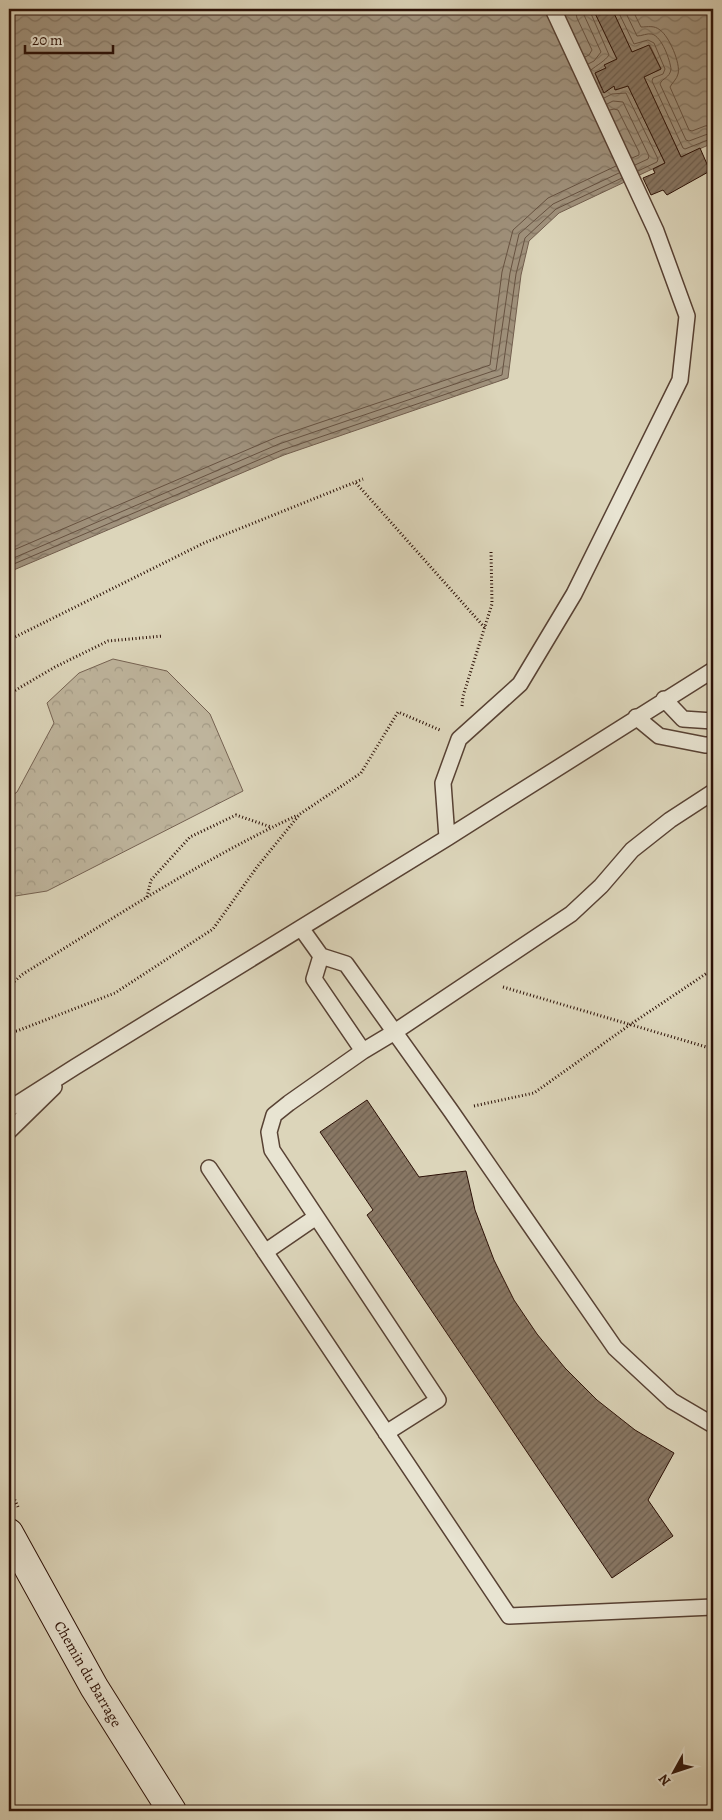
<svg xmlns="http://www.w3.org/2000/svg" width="722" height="1820" font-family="Alegreya,serif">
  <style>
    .forest { fill: url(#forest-crowns); stroke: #756252 }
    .water { fill: url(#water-waves); stroke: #725e4e }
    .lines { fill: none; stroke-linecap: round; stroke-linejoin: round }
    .shore { stroke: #665242; stroke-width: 1 }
    .building { fill: url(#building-hatch); stroke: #2c1107 }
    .lane-casing { stroke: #584234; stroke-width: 18 }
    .secondary-casing { stroke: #2c1107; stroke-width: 30 }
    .path { stroke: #2c1107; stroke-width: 3; stroke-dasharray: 1 2.5; stroke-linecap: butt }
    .lane { stroke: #e8e4d2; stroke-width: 15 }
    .secondary { stroke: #e8e4d2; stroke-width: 28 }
    .labels { text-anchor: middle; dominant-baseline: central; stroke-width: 4.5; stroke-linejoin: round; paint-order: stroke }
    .street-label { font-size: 15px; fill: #2c1107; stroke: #e8e4d2 }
  </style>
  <defs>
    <pattern id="forest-crowns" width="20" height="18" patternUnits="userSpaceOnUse" patternTransform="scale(1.25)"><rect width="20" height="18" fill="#beb49c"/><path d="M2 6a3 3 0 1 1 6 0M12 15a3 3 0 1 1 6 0" fill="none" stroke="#a39a85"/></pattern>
    <pattern id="water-waves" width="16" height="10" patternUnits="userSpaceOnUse" patternTransform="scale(1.25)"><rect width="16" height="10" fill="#a0927d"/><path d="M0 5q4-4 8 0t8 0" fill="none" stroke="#837664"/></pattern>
    <pattern id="building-hatch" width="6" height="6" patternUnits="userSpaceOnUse" patternTransform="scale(1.25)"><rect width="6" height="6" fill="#887764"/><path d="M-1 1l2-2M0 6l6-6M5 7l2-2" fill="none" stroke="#6f6050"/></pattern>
  </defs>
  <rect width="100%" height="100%" fill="#dcd5ba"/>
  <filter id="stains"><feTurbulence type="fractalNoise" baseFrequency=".004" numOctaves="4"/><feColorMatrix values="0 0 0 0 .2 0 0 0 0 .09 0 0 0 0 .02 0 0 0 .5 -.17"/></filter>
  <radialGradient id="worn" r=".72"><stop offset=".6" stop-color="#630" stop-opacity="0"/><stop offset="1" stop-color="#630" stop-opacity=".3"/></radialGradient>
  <path class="forest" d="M113 659 167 671 210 714 243 791 47 891 9 897V798L17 792 54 723 47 703 79 673Z"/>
  <path class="water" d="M9 9H593L617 59 605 65 606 68 595 73 603 93 614 86 616 90 628 86 665 163 559 213 529 241 521 275 508 378 284 455 9 572Z
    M612 9H713V143L681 157 644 77 661 69 650 45 632 52Z"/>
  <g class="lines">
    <path class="shore" d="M575 9 577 18 592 50 589 55 585 57
      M583 9 584 15 601 52 594 61 588 64
      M589 9 609 55C605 61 597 65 591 70
      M617 9 634 44 648 40 654 43 665 69 663 74 653 78 652 81 683 148 685 149 713 138
      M624 9 637 36C642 36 647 33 652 34 662 37 670 60 671 69 670 78 662 78 660 84L686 140 689 141 713 132
      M632 9 641 27C648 27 654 25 660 30 669 36 681 64 678 74 677 79 672 83 670 87L689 130 692 131 705 126 713 125
      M604 98 612 94 626 93 658 159 657 162 638 171
      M607 104 613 101 623 102 649 156 648 159 635 165
      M610 110 614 109 618 110 639 152V155L632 158
      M9 552 277 437 490 365 502 272 513 230 548 198 616 166
      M9 560 279 444 496 370 510 273 519 234 553 204 619 173
      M9 566 282 450 502 375 516 274 525 238 556 209 622 178"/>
  </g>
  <path class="building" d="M593 9H612L632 52 649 45 661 69 644 77 681 157 700 148 710 171 667 195 663 190 651 195 643 178 655 173 653 169 665 163 628 86 615 90 614 86 604 93 595 73 606 68 604 65 617 59Z
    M367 1100 419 1177 466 1171 475 1210 494 1260 514 1300 537 1334 565 1368 597 1400 635 1430 674 1453 648 1500 673 1536 612 1578 367 1215 373 1210 320 1132Z"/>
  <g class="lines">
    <g class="lane-casing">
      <path id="lane" d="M664 699 683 719 713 721
        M636 717 659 736 705 745H713
        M447 838 443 783 459 739 520 684 574 594 680 380 687 316 656 231 553 9
        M301 928 321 956
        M363 1051 314 979 321 956 346 964 451 1111 615 1348 672 1401 713 1425
        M9 1109 75 1067 447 838 713 670
        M9 1131 54 1087
        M209 1168 509 1616 713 1607
        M265 1252 316 1217
        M386 1433 438 1400 272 1150 269 1132 274 1115 289 1103 363 1051 393 1033 571 914 601 886 632 850 670 820 713 792"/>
    </g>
    <g class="secondary-casing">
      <path id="secondary" d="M9 1533 94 1687 172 1811"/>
    </g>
    <path class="path" d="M356 483 485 628
      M9 640 204 543 363 479
      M9 694 55 667 108 641 163 636
      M462 706 463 696 492 604 491 551
      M147 897 151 880 190 837 236 815 271 827
      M9 986 23 974C112 919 203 859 298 815
      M503 987 713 1049
      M9 1032 17 1031 115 993 213 929 257 867 300 814 361 773 398 712 440 730
      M474 1106 534 1093 631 1024 713 969
      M9 1487 18 1507"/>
    <use href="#lane" class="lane"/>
    <use href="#secondary" class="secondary"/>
  </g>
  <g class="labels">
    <g class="street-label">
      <text transform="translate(88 1674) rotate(60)">Chemin du Barrage</text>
    </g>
  </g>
  <rect width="722" height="1820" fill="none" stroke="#dcd5ba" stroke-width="30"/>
  <rect x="10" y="10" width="702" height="1800" fill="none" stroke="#2c1107" stroke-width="2.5"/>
  <rect x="15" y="15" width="692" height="1790" fill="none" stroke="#2c1107"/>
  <g transform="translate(674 1772) rotate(230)" stroke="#e8e4d2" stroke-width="4" paint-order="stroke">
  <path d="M0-4L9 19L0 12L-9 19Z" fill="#2c1107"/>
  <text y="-8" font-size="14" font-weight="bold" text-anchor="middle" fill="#2c1107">N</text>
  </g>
  <path d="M25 45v8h88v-8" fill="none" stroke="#2c1107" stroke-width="2.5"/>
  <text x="32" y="45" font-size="15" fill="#2c1107" stroke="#e8e4d2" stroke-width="4" paint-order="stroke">20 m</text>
  <rect width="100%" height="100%" filter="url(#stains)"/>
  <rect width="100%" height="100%" fill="url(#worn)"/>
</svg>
